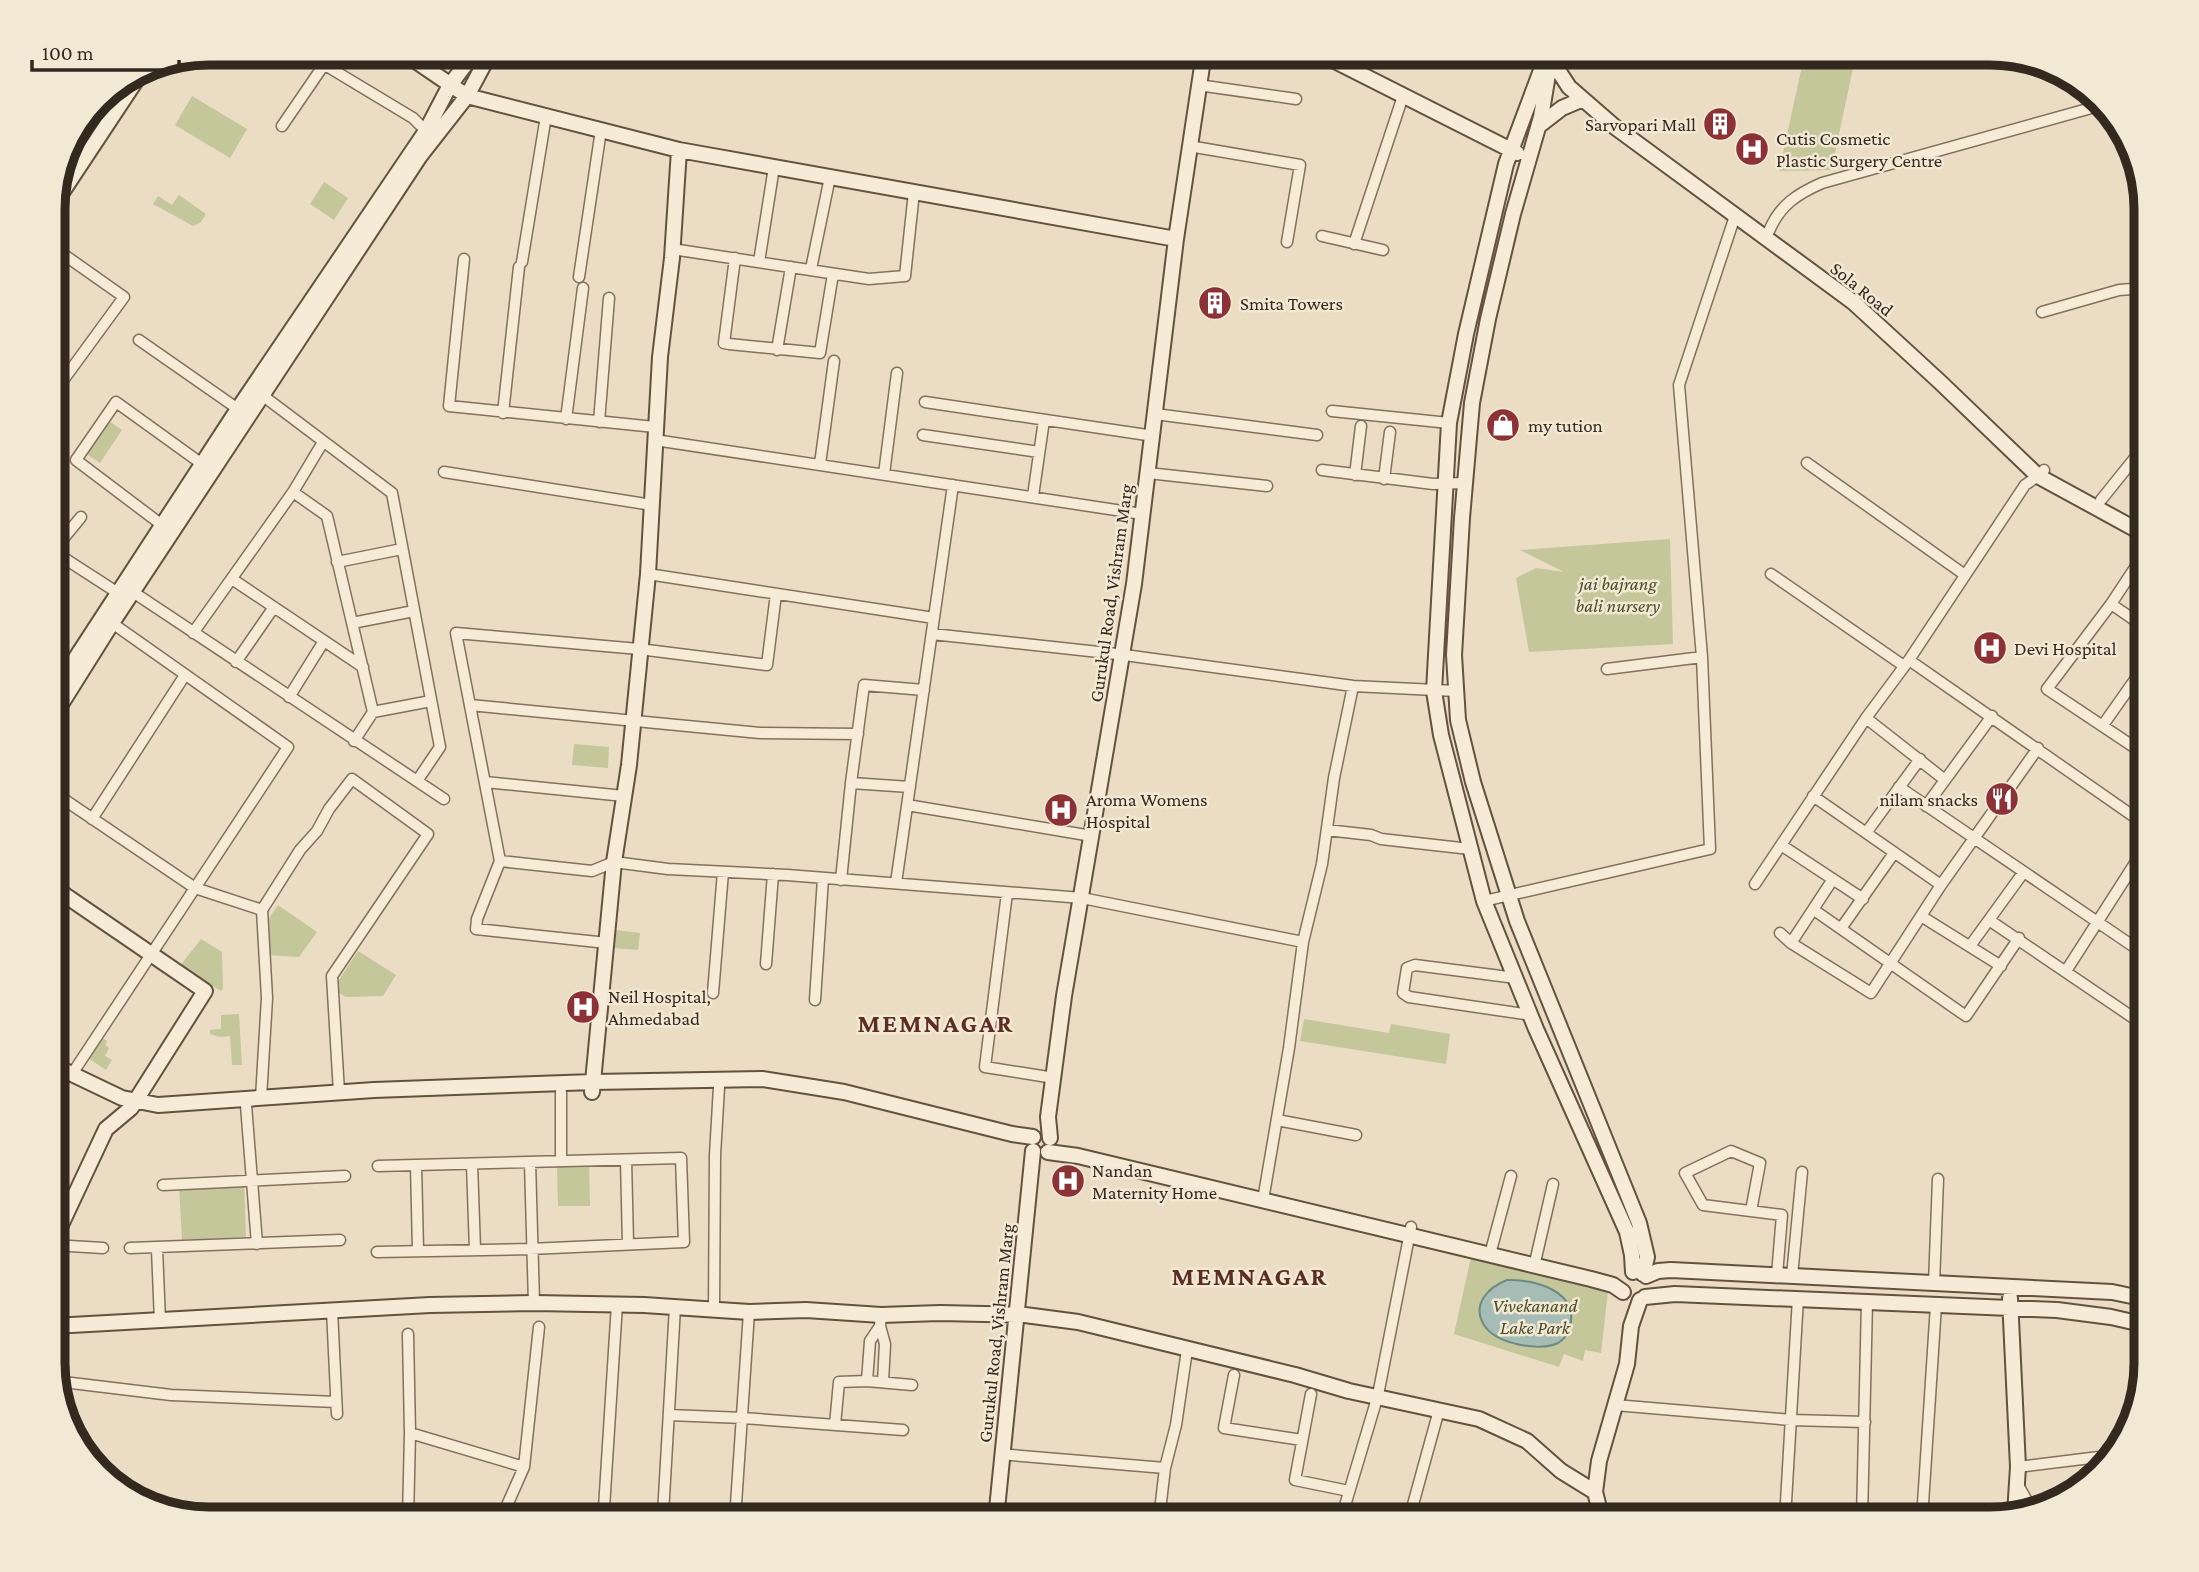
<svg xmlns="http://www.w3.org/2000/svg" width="2199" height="1572" font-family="'Crimson Pro',serif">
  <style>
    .green { fill: #c3c79a }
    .water { fill: #a6bdb6; stroke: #6e8a82; stroke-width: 2 }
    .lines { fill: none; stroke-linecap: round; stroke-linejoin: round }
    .street-casing { stroke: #83705d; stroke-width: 13 }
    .secondary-casing { stroke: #645140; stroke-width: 18 }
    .street { stroke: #f5ebd7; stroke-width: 10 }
    .secondary { stroke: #f5ebd7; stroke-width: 14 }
    .labels { text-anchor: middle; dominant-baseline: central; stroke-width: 5; stroke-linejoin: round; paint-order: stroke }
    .poi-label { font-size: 19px; fill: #34291f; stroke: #f2e8d3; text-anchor: start }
    .street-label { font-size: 19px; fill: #34291f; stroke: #f2e8d3 }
    .park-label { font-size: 19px; font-style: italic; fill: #464e28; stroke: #f2e8d3 }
    .district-label { font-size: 26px; font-weight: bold; letter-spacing: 2px; fill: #5c2d23; stroke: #f2e8d3 }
    .rim { fill: none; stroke: #34291f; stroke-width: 9 }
  </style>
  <rect width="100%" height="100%" fill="#eaddc4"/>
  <path class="green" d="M1804 57 1854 63 1834 158 1830 170 1779 171Z
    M192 96 247 129 230 158 175 125Z
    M324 182 348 198 334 220 310 204Z
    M179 195 206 214 201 222 193 226 153 204 158 196 172 205Z
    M109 421 122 430 100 463 87 454Z
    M1670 539 1673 644 1529 652 1516 578 1536 568 1564 572 1520 550Z
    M574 744 609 747 608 768 572 765Z
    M278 905 317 932 299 957 267 955V921Z
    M615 930 640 933 638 950 613 948Z
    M201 939 222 952 223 988 221 991 180 966Z
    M358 951 396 975 383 996 346 997 333 989Z
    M239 1014 242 1065H232L230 1036 219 1037 210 1034V1030L221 1029V1015Z
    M1304 1019 1389 1033 1391 1024 1450 1034 1446 1064 1300 1041Z
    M101 1037 107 1041 105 1045 109 1048 105 1056 112 1060 106 1070 88 1058Z
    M557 1165H589L590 1206H558Z
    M244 1182 246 1237 182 1240 179 1185Z
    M1471 1257 1608 1291 1601 1353 1585 1350 1583 1361 1564 1354 1559 1367 1454 1334Z"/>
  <path class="water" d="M1507 1280C1534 1279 1579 1291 1570 1326 1568 1334 1565 1339 1558 1343 1539 1352 1496 1344 1484 1325 1471 1304 1489 1287 1507 1280Z"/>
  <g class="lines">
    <g class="street-casing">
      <path id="street" d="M1720 53 1727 56
        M325 65 413 118 426 131
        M1198 85 1296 99
        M282 126 332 53
        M1189 146 1300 165 1287 242
        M1769 231C1780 205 1797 194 1822 183L2102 105
        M1322 236 1383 250
        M1354 244 1403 96
        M53 247 124 297 56 390
        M672 249 869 279 905 276 914 192
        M735 258 724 343 729 344 820 353 833 274
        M464 259 449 406 655 427
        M522 262 546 116
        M759 262 774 167
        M811 269 830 177
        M579 277 601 130
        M2042 312 2119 290 2146 288
        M139 340 238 409
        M777 350 791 267
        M262 395 392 493 440 747 417 781
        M925 402 1147 435
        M1332 411 1449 423
        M503 413 519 267
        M1155 414 1317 435
        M566 419 583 288
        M599 422 609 298
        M923 435 1039 452
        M655 440 1142 514
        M1807 463 1965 575
        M820 464 834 361
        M1322 470 1433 484 1465 483
        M444 472 652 505
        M1148 473 1267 486
        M884 474 897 373
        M1355 475 1361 426
        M1384 479 1390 432
        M293 492 327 516 373 712 354 741
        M1033 496 1044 420
        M2101 500 2134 459 2146 447
        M162 525 76 460 116 402 202 464
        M53 551 118 593
        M53 551 81 517
        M2146 551 2111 604 2047 689 2146 755
        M337 562 402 549
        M648 574 934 618
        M1771 574 1904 666
        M232 579 363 667
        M133 592 444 799
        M2111 604 2146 628
        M352 623 414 611
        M193 633 293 492 323 442
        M932 634 1117 654 1353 686 1456 691
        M1909 660 2146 825
        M236 662 274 607
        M1607 669 1702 657
        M289 697 324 641
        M470 705 760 733 858 734
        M373 712 431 701
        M1866 718 1945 780
        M2103 725 2146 664
        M485 782 624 796
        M851 783 864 685 924 690
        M1899 787 2146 955
        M53 792 195 888 288 747 112 623
        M1813 796 1941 885
        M907 805 1086 835
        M1926 806 1992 716
        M92 819 185 675
        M1327 830 1371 835 1381 839 1470 849
        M1866 833 1920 759
        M1781 845 1863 899
        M500 861 592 871 614 862 668 869 787 875 1082 898 1303 942 1289 1048 1263 1200
        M841 880 851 783 910 787
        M896 883 953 485
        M1755 884 1866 718 1909 660 2025 485 2038 476 2044 470
        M1007 893 985 1067 1048 1077
        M1484 901 1710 849 1702 657 1679 385 1735 216
        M1814 910 1966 1016 2019 938
        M1921 916 2001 966
        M1989 920 2135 1019
        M1842 927 1894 853
        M1780 933 1791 943 1871 993 1941 885 2038 748
        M1303 942 1322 864 1334 778 1353 686
        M607 943 476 929 477 919 500 861 456 633 639 649 767 665 776 594
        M1791 943 1833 879
        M1970 946 2023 873
        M766 964 773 874
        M2066 971 2146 846
        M1516 978 1415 965 1407 968 1403 993 1409 997 1531 1015
        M713 993 723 872
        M815 1000 823 878
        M72 1074 195 888 262 910
        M261 1098 267 998 262 910 300 850 317 831 329 809 352 779 428 834 332 976 339 1092
        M246 1105 257 1244
        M1277 1120 1356 1135
        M626 1160 628 1244
        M561 1161V1092
        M530 1162 534 1303
        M472 1164 475 1250
        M416 1165 418 1250
        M163 1185 345 1176
        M53 1208 66 1215
        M1751 1211 1760 1163 1731 1151 1685 1173 1703 1205 1782 1215 1777 1275
        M53 1245 103 1248
        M1492 1247 1511 1176
        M130 1248 340 1240
        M157 1249 160 1321
        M377 1252 530 1249 684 1242 681 1158 378 1166
        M1536 1258 1553 1184
        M1792 1276 1802 1172
        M1934 1284 1938 1179
        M617 1304 604 1508 663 1514 675 1307
        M714 1309 715 1155 719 1087
        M332 1310 337 1414
        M881 1315 880 1326 885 1344 883 1382
        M408 1334 410 1433 408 1519
        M1234 1375 1224 1428 1302 1440
        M55 1381 171 1395 336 1402
        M867 1381 870 1341 880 1326
        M1311 1394 1295 1480 1349 1491
        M1615 1405 1791 1420 1865 1422
        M669 1415 743 1418 903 1430
        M835 1425 839 1382 867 1381 912 1385
        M410 1433 524 1467
        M1011 1455 1165 1468 1159 1519
        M2018 1467 2115 1455
        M1165 1468 1176 1425 1187 1350
        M2017 1483 2032 1510
        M1786 1502 1798 1298
        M501 1519 524 1467 539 1327
        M735 1519 749 1312
        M1341 1519 1378 1395 1411 1227
        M1409 1519 1439 1410
        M1768 1519 1794 1513 1799 1519
        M1862 1519 1867 1301
        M1922 1519 1936 1305"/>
    </g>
    <g class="secondary-casing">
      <path id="secondary" d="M404 53 467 96 679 150 1176 239
        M1319 53 1517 153
        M1560 64 1563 53
        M1543 65 1506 164 1466 334 1449 423 1434 691 1441 735 1484 901 1536 1029 1627 1232 1632 1255 1633 1272
        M1556 67 1569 87 1615 127 1853 302 1940 382 2038 476 2146 535
        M1549 68 1541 117 1513 214 1488 319 1472 403 1462 518 1454 655 1458 720 1473 782 1517 921 1639 1223 1647 1257 1643 1274
        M1540 125 1562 108 1583 99
        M53 206 145 67
        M53 693 238 409 426 131 450 85 474 53
        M53 717 112 623 420 156 467 96 490 53
        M53 1065 122 1098 158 1105 374 1090 593 1082 762 1079 844 1092 1012 1134 1033 1137
        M592 1092 614 862 629 765 648 574 660 357 672 258 679 150
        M1050 1138 1048 1117 1064 996 1134 584 1176 239 1204 53
        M1048 1152 1078 1156 1591 1279 1613 1285 1623 1292
        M53 1242 106 1129 131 1108 205 991 53 887
        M1646 1276 1658 1271 1671 1270 2112 1292 2146 1299
        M1645 1297 1675 1294 2057 1310 2111 1317 2146 1325
        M2010 1298 2018 1467 2015 1514
        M53 1326 430 1305 534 1303 644 1305 749 1312 806 1310 881 1315 940 1313 1025 1315 1078 1322 1295 1375 1349 1391 1479 1419 1527 1441 1561 1471 1595 1492
        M996 1519 1033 1151
        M1602 1519 1595 1492 1599 1461 1627 1364 1631 1326 1640 1300"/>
    </g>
    <use href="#street" class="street"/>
    <use href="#secondary" class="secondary"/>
  </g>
  <defs>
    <g id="building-disc" transform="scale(1.75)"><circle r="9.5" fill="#8c3236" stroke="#f2e8d3"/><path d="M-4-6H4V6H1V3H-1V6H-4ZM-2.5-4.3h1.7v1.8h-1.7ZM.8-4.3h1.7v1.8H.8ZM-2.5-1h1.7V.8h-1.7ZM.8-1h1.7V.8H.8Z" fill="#fff"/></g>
    <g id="hospital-disc" transform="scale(1.75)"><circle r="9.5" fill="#8c3236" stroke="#f2e8d3"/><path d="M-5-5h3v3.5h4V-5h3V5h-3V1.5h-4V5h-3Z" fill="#fff"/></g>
    <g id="shop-disc" transform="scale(1.75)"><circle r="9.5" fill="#8c3236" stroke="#f2e8d3"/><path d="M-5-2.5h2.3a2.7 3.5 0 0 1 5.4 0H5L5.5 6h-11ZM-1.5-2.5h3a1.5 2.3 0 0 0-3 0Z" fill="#fff"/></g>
    <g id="restaurant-disc" transform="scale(1.75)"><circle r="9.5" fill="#8c3236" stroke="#f2e8d3"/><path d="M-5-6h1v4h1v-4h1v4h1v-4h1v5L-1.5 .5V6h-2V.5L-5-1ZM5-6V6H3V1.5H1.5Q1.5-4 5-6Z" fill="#fff"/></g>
  </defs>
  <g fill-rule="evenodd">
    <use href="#building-disc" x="1720" y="124"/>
    <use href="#hospital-disc" x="1752" y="149"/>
    <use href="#building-disc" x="1215" y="303"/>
    <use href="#shop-disc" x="1503" y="425"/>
    <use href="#hospital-disc" x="1990" y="648"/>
    <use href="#restaurant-disc" x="2002" y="799"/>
    <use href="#hospital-disc" x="1061" y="810"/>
    <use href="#hospital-disc" x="583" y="1007"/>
    <use href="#hospital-disc" x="1068" y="1181"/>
  </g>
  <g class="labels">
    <g class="poi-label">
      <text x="1696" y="124" text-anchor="end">Sarvopari Mall</text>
      <text x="1776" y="138">Cutis Cosmetic<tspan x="1776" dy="22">Plastic Surgery Centre</tspan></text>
      <text x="1240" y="303">Smita Towers</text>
      <text x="1528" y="425">my tution</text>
      <text x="2014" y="648">Devi Hospital</text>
      <text x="1086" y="799">Aroma Womens<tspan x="1086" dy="22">Hospital</tspan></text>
      <text x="1978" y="799" text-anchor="end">nilam snacks</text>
      <text x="608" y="996">Neil Hospital,<tspan x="608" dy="22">Ahmedabad</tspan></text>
      <text x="1092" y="1170">Nandan<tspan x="1092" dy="22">Maternity Home</tspan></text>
    </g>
    <g class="street-label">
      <text transform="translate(1862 289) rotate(39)">Sola Road</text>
      <text transform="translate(1111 593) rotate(-82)">Gurukul Road, Vishram Marg</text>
      <text transform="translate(996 1333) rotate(-84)">Gurukul Road, Vishram Marg</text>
    </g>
    <g class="park-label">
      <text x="1618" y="583">jai bajrang<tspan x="1618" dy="22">bali nursery</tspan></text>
      <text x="1535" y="1305">Vivekanand<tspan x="1535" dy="22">Lake Park</tspan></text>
    </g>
    <g class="district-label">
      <text x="936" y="1023">MEMNAGAR</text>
      <text x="1250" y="1276">MEMNAGAR</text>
    </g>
  </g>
  <path d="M0 0H2199V1572H0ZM209 65H1990A144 144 0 0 1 2134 209V1363A144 144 0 0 1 1990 1507H209A144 144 0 0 1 65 1363V209A144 144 0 0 1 209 65Z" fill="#f2e8d3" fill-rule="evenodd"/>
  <path class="rim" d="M209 65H1990A144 144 0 0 1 2134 209V1363A144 144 0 0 1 1990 1507H209A144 144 0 0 1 65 1363V209A144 144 0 0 1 209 65Z"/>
  <path d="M32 60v10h147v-10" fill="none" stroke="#34291f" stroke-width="3.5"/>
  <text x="42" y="60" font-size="21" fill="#34291f" stroke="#f2e8d3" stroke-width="5" paint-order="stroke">100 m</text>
</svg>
